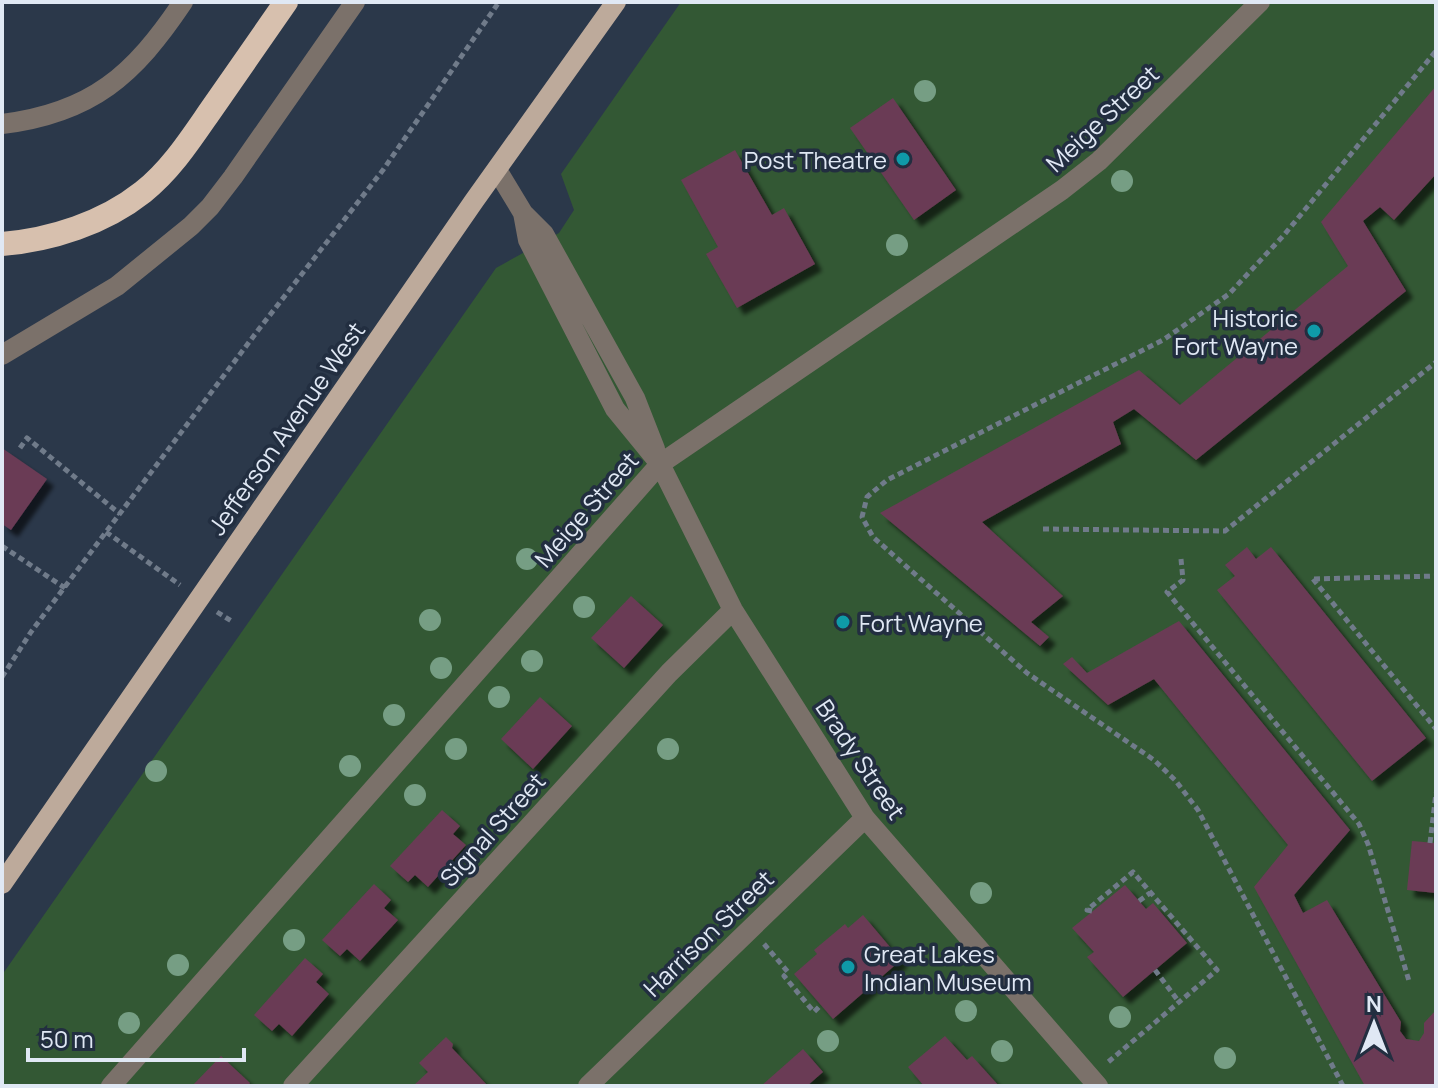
<svg xmlns="http://www.w3.org/2000/svg" width="1438" height="1088" font-family="Manrope,sans-serif">
  <style>
    .green { fill: #335834 }
    .building { fill: #6a3b54; filter: url(#shadow) }
    .lines { fill: none; stroke-linecap: round; stroke-linejoin: round }
    .path { stroke: #707b8a; stroke-width: 5; stroke-dasharray: 6 4; stroke-linecap: butt }
    .minor { stroke: #7b716a; stroke-width: 20 }
    .major { stroke: #bdaa9b; stroke-width: 20 }
    .highway { stroke: #d7c0ae; stroke-width: 24 }
    .tree { fill: #769e84 }
    .culture-dot { fill: #0f9aa8; stroke: #222e40; stroke-width: 3 }
    .labels { text-anchor: middle; dominant-baseline: central; stroke-width: 7; stroke-linejoin: round; paint-order: stroke }
    .street-label { font-size: 24px; fill: #e0e8f4; stroke: #222e40 }
    .poi-label { font-size: 24px; fill: #e0e8f4; stroke: #222e40; text-anchor: end }
  </style>
  <defs>
    <filter id="shadow"><feDropShadow dx="7" dy="7" stdDeviation="2" flood-color="#0009"/></filter>
  </defs>
  <rect width="100%" height="100%" fill="#2b384a"/>
  <path class="green" d="M681 2H1436V1086H2V975L496 268 559 233 574 210 561 174Z"/>
  <path class="building" d="M1436 86V174L1394 220 1380 207 1363 221 1406 291 1196 460 1134 409 1113 422 1121 444 982 522 1063 596 1031 622 1049 637 1040 646 880 513 1139 370 1180 405 1348 266 1321 222Z
    M893 98 956 190 914 220 850 128Z
    M735 150 772 215 784 208 815 264 737 308 706 254 718 247 681 180Z
    M2 448 47 479 11 530 2 524Z
    M1247 547 1256 559 1271 547 1426 738 1372 781 1217 590 1235 576 1225 565Z
    M631 596 663 625 624 668 591 638Z
    M1179 621 1350 830 1294 895 1303 913 1327 900 1401 1022 1400 1031 1406 1039 1419 1041 1424 1033V1023L1436 1010V1086H1365L1254 887 1288 845 1154 679 1108 705 1063 664 1072 657 1087 673Z
    M540 697 572 726 533 769 501 739Z
    M442 810 460 826 453 834 466 845 428 887 415 875 408 882 390 866Z
    M1412 841 1436 843V893L1407 890Z
    M374 884 391 900 384 908 398 920 360 961 347 949 340 956 322 940Z
    M1125 885 1146 909 1153 903 1187 943 1123 997 1087 957 1094 952 1072 928Z
    M863 915 901 960 833 1019 794 974 817 954 814 950 845 924 848 928Z
    M305 958 323 974 316 982 329 994 292 1036 279 1024 272 1031 254 1015Z
    M945 1036 967 1060 972 1056 999 1086H924L908 1067Z
    M446 1037 453 1044 452 1048 488 1086H413L428 1072 419 1063Z
    M803 1049 823 1072 807 1086H761Z
    M221 1056 250 1083 248 1086H192Z"/>
  <g class="lines">
    <path class="path" d="M20 448 27 438 120 514
      M1043 529 1225 531 1436 362
      M106 532 180 585
      M2 546 65 588
      M1181 559 1183 580 1167 592 1359 824 1368 844 1409 981
      M1313 579 1436 729
      M1314 579 1436 576
      M217 612 233 622
      M2 677 31 632 106 532 259 329 383 170 499 2
      M1430 843 1436 793
      M1139 901 1150 893
      M1092 911 1087 910 1133 872 1217 970 1107 1063
      M764 944 788 972 784 976 814 1012 821 1005
      M1155 970 1179 1002
      M1343 1086 1198 810 1175 780 1154 760 1027 673 873 537 862 517 867 497 887 480 1163 340 1229 294 1284 235 1436 51"/>
    <path class="minor" d="M2 124C92 113 134 75 183 2
      M497 170 523 213 528 240 615 409 660 464 733 610 865 818 1098 1086
      M523 213 544 234 635 398 655 449
      M2 355 117 286 191 226 210 207 233 177 355 2
      M111 1086 660 464 1062 190 1099 161 1260 2
      M293 1086 669 673 733 610
      M588 1086 865 818"/>
    <path class="major" d="M2 884 474 201 616 2"/>
    <path class="highway" d="M2 244C51 240 104 223 143 192 172 169 192 137 213 107 237 72 262 37 286 2"/>
  </g>
  <g class="tree">
    <circle cx="925" cy="91" r="11"/>
    <circle cx="1122" cy="181" r="11"/>
    <circle cx="897" cy="245" r="11"/>
    <circle cx="527" cy="559" r="11"/>
    <circle cx="584" cy="607" r="11"/>
    <circle cx="430" cy="620" r="11"/>
    <circle cx="532" cy="661" r="11"/>
    <circle cx="441" cy="668" r="11"/>
    <circle cx="499" cy="697" r="11"/>
    <circle cx="394" cy="715" r="11"/>
    <circle cx="456" cy="749" r="11"/>
    <circle cx="668" cy="749" r="11"/>
    <circle cx="350" cy="766" r="11"/>
    <circle cx="156" cy="771" r="11"/>
    <circle cx="415" cy="795" r="11"/>
    <circle cx="981" cy="893" r="11"/>
    <circle cx="294" cy="940" r="11"/>
    <circle cx="178" cy="965" r="11"/>
    <circle cx="966" cy="1011" r="11"/>
    <circle cx="1120" cy="1017" r="11"/>
    <circle cx="129" cy="1023" r="11"/>
    <circle cx="828" cy="1041" r="11"/>
    <circle cx="1002" cy="1051" r="11"/>
    <circle cx="1225" cy="1058" r="11"/>
  </g>
  <g class="culture-dot">
    <circle cx="903" cy="159" r="8"/>
    <circle cx="1314" cy="331" r="8"/>
    <circle cx="843" cy="622" r="8"/>
    <circle cx="848" cy="967" r="8"/>
  </g>
  <g class="labels">
    <g class="street-label">
      <text transform="translate(1102 118) rotate(-43)">Meige Street</text>
      <text transform="translate(286 428) rotate(-55)">Jefferson Avenue West</text>
      <text transform="translate(586 509) rotate(-49)">Meige Street</text>
      <text transform="translate(861 759) rotate(56)">Brady Street</text>
      <text transform="translate(492 829) rotate(-48)">Signal Street</text>
      <text transform="translate(708 933) rotate(-44)">Harrison Street</text>
    </g>
    <g class="poi-label">
      <text x="887" y="159">Post Theatre</text>
      <text x="1298" y="317">Historic<tspan x="1298" dy="28">Fort Wayne</tspan></text>
      <text x="859" y="622" text-anchor="start">Fort Wayne</text>
      <text x="864" y="953" text-anchor="start">Great Lakes<tspan x="864" dy="28">Indian Museum</tspan></text>
    </g>
  </g>
  <rect width="1438" height="1088" fill="none" stroke="#e0e8f4" stroke-width="8"/>
  <g transform="translate(1374 1024)" stroke="#222e40" stroke-width="6" paint-order="stroke">
  <path d="M0-6L14 30L0 20L-14 30Z" fill="#e0e8f4"/>
  <text y="-12" font-size="22" font-weight="bold" text-anchor="middle" fill="#e0e8f4">N</text>
  </g>
  <path d="M28 1048v12h216v-12" fill="none" stroke="#e0e8f4" stroke-width="4"/>
  <text x="40" y="1048" font-size="24" fill="#e0e8f4" stroke="#222e40" stroke-width="6" paint-order="stroke">50 m</text>
</svg>
